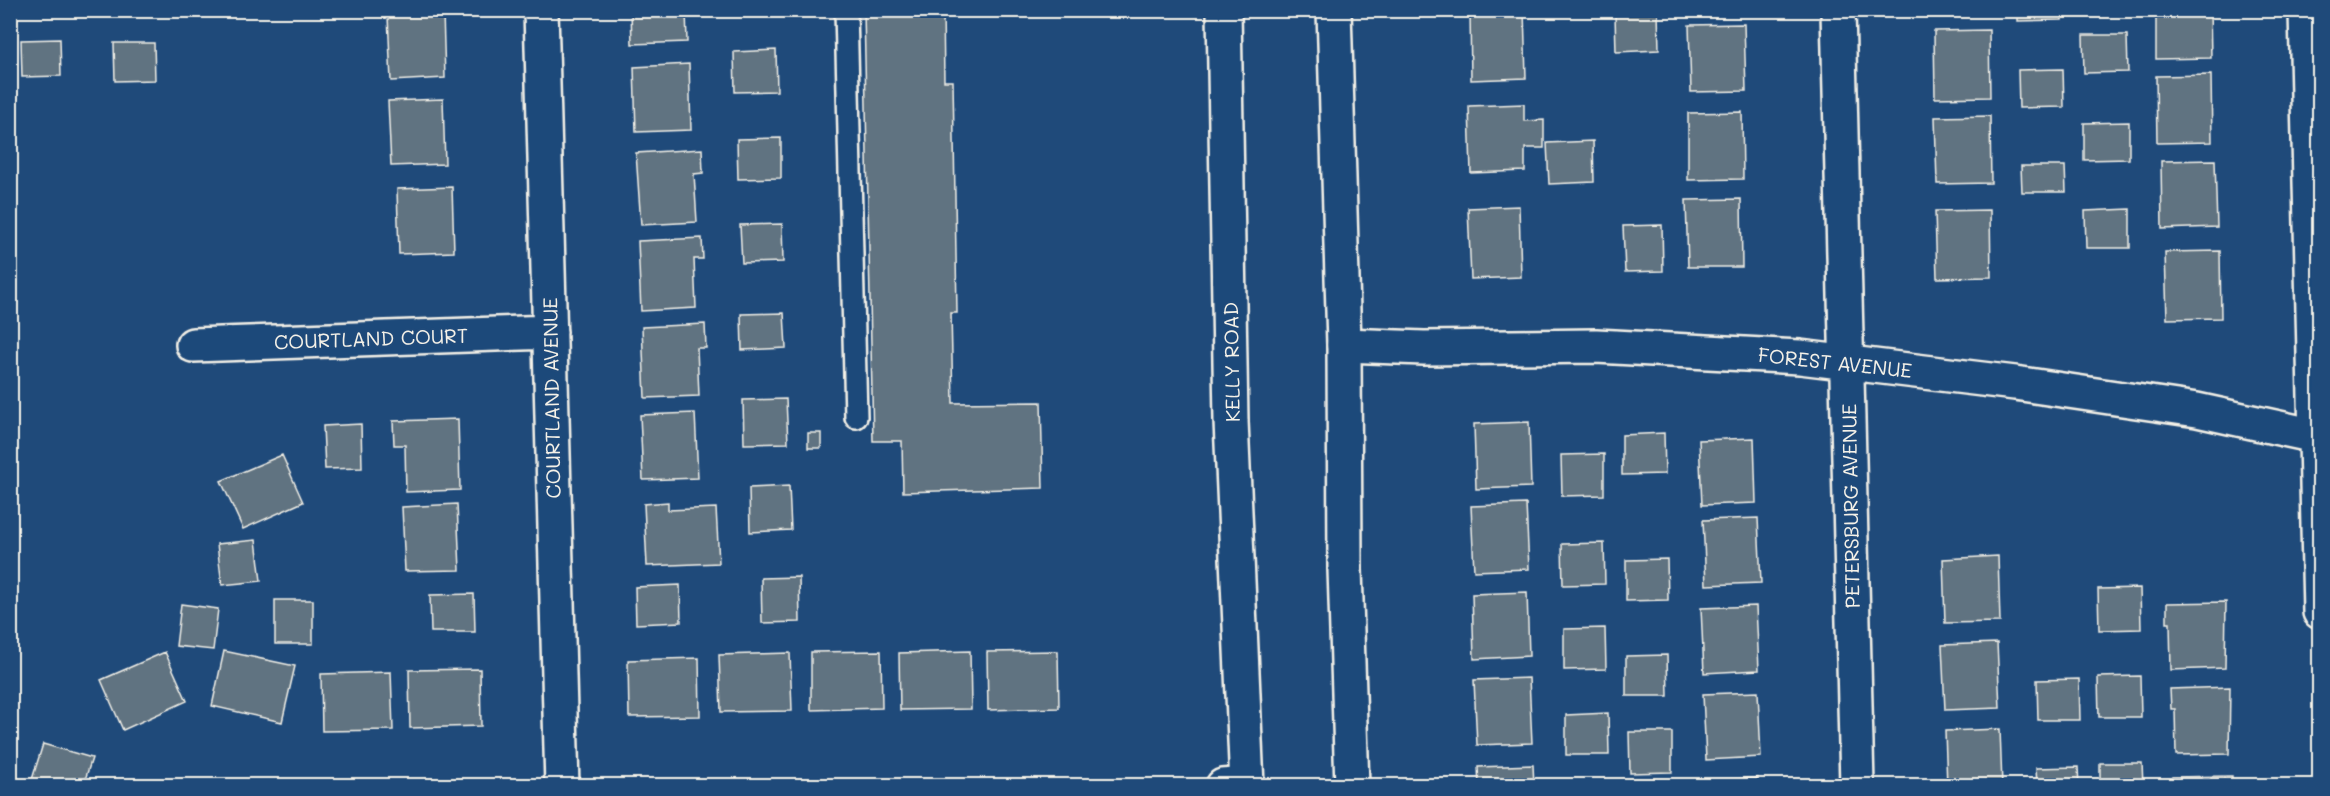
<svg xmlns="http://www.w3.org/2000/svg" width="2330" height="796" font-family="Mali,sans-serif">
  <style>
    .building { fill: #607381; stroke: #f4f1e8; stroke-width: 1.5 }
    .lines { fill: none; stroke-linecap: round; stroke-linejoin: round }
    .service-casing { stroke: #f4f1e8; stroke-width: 26 }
    .minor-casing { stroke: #f4f1e8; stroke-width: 38 }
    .tertiary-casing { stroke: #f4f1e8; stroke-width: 38 }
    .service { stroke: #1f4a7a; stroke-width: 21 }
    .minor { stroke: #1f4a7a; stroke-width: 33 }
    .tertiary { stroke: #1f4a7a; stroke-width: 33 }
    .labels { text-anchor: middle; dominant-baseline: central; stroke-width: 4.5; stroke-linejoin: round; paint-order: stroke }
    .street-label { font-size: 20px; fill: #f4f1e8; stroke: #1f4a7a }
  </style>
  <rect width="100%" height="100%" fill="#1f4a7a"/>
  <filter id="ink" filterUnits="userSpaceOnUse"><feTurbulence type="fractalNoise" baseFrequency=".0167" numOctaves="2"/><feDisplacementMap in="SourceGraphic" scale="12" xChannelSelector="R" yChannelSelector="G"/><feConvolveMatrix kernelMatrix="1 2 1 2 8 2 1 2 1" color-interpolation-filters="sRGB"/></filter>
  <g filter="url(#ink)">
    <path class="building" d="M631 10H686L687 42 632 44Z
      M864 10H943L944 81H953L957 313H951L953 403 1041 402 1043 488 903 492 902 441H873Z
      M2018 10H2062V20L2018 21Z
      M2156 10H2210L2211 58 2156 59Z
      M1524 11 1526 78 1471 80 1470 12Z
      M1658 12 1659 50 1616 52 1615 14Z
      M443 13 445 78 391 81 388 16Z
      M1744 24 1746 91 1691 92 1689 25Z
      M1989 30 1990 97 1935 98 1934 31Z
      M2083 35H2127L2128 72 2084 73Z
      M60 39 61 76 22 77 21 40Z
      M114 43H154L155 80 115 81Z
      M776 50 777 91 735 92 734 52Z
      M689 64 691 130 636 132 634 67Z
      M2063 69 2064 107 2019 108 2018 70Z
      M2211 75 2212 142 2157 143 2156 76Z
      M443 99 445 164 391 166 388 101Z
      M1524 104V121L1544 120V148H1525V171L1471 173 1469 106Z
      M1742 112 1743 179 1688 180V113Z
      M1990 116 1991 183 1937 184 1935 117Z
      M2129 122V159L2084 160V123Z
      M781 138V178L738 179 737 139Z
      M1593 141 1594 182 1549 184 1547 143Z
      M702 149 703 173 694 174 697 222 641 225 636 153Z
      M2215 160 2217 227 2162 229 2161 161Z
      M2021 166H2065L2066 192H2022Z
      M452 187 454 252 399 254 397 189Z
      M1741 199 1742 267H1688L1686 200Z
      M1519 206 1521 277 1471 279 1468 208Z
      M2130 209V248H2086L2085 211Z
      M1990 210 1991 277 1937 278 1935 211Z
      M782 224 783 262 742 263 740 225Z
      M1662 225 1663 271 1625 272 1623 226Z
      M702 238 703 259H694L696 308 641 311 638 241Z
      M2220 251 2221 318 2167 319 2165 252Z
      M784 313 786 348 742 350 741 314Z
      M705 324 706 348H697L699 396 645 398 642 327Z
      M786 399 788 443 744 444 743 400Z
      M695 413 698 478 643 480 640 415Z
      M458 419 460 490 406 492 405 445H394L393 421Z
      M1529 422 1531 487 1476 489 1474 424Z
      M361 424 362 468 325 469 323 426Z
      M808 433H821V448H808Z
      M1664 433 1665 474 1622 475V435Z
      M1754 438 1756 503 1702 505 1699 440Z
      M1604 454V495L1562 496 1561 455Z
      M282 455 303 502 243 529 221 481Z
      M789 486 791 530 750 532 749 488Z
      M668 502V510L716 508 719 563 647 566 644 504Z
      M457 504 460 570 405 571 402 507Z
      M1526 504 1529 569 1474 571 1471 506Z
      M1758 518 1761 583 1706 585 1703 520Z
      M256 540 261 581 222 585 217 544Z
      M1604 543 1605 584 1563 585 1562 544Z
      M1998 556 2000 622 1945 623 1943 559Z
      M1667 559 1668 600 1626 601V560Z
      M799 577 800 622 762 623 761 578Z
      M680 585 681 622 636 624 635 587Z
      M2140 588 2141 629 2099 630 2098 589Z
      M1527 592 1529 656 1474 659 1472 594Z
      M474 594 475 632H431L430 595Z
      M275 600H313V644H275Z
      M2226 602 2225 668 2171 670 2170 623H2167V603Z
      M181 604 218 609 213 650 176 646Z
      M1756 606 1759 670 1704 673 1701 608Z
      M1605 628 1606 669 1564 670V629Z
      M1997 643 2000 708 1945 710 1942 645Z
      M224 651 295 666 282 722 212 706Z
      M881 651 882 708 811 710V652Z
      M970 651 971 709 900 710 899 653Z
      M1058 651 1059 708 988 710 987 652Z
      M165 652 187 701 123 730 101 680Z
      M790 653 792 711 721 712 719 655Z
      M1667 655 1668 696H1626V656Z
      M699 658 700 716 629 717 628 660Z
      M480 669 481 726 410 728 409 670Z
      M391 672 393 730 322 731 321 674Z
      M2140 676 2141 717H2099L2098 677Z
      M1529 678 1532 743 1477 745 1474 680Z
      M2079 679 2080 720H2038L2037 680Z
      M2230 687 2229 754 2176 755 2175 709H2171L2170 689Z
      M1758 692 1761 757 1706 760 1703 694Z
      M1608 713 1609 755H1566V715Z
      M2000 729 2002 786H1947L1945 731Z
      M1629 732H1672V772L1630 773Z
      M43 744 92 758 83 786H30Z
      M2100 763H2142L2143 786H2100Z
      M1533 765 1534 786H1479L1478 767Z
      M2078 767 2079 786H2037L2036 768Z
      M2232 776V786H2172V777Z
      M1758 778V786H1704L1703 780Z"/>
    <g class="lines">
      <g class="service-casing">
        <path id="service" d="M846 10 856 417"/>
      </g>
      <g class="minor-casing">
        <path id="minor" d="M541 10 562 786
          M1838 10 1857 786
          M2306 10 2320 612
          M193 345 550 332
          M1344 345 1424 348 1596 346 1800 357 2015 383 2197 410 2320 437
          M1223 786 1247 784"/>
      </g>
      <g class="tertiary-casing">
        <path id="tertiary" d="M1224 10 1231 421 1247 786
          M1334 10 1344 345 1345 569 1352 786"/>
      </g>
      <use href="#service" class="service"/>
      <use href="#minor" class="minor"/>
      <use href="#tertiary" class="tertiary"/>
    </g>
  </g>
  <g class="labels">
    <g class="street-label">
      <text transform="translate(371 338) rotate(-2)">COURTLAND COURT</text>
      <text transform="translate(1231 362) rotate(-91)">KELLY ROAD</text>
      <text transform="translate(1835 362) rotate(6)">FOREST AVENUE</text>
      <text transform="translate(551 398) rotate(-91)">COURTLAND AVENUE</text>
      <text transform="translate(1850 506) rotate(-91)">PETERSBURG AVENUE</text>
    </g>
  </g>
  <rect width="2330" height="796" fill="none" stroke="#1f4a7a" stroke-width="36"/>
  <rect x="18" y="18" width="2294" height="760" fill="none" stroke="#f4f1e8" stroke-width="2" filter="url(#ink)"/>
</svg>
